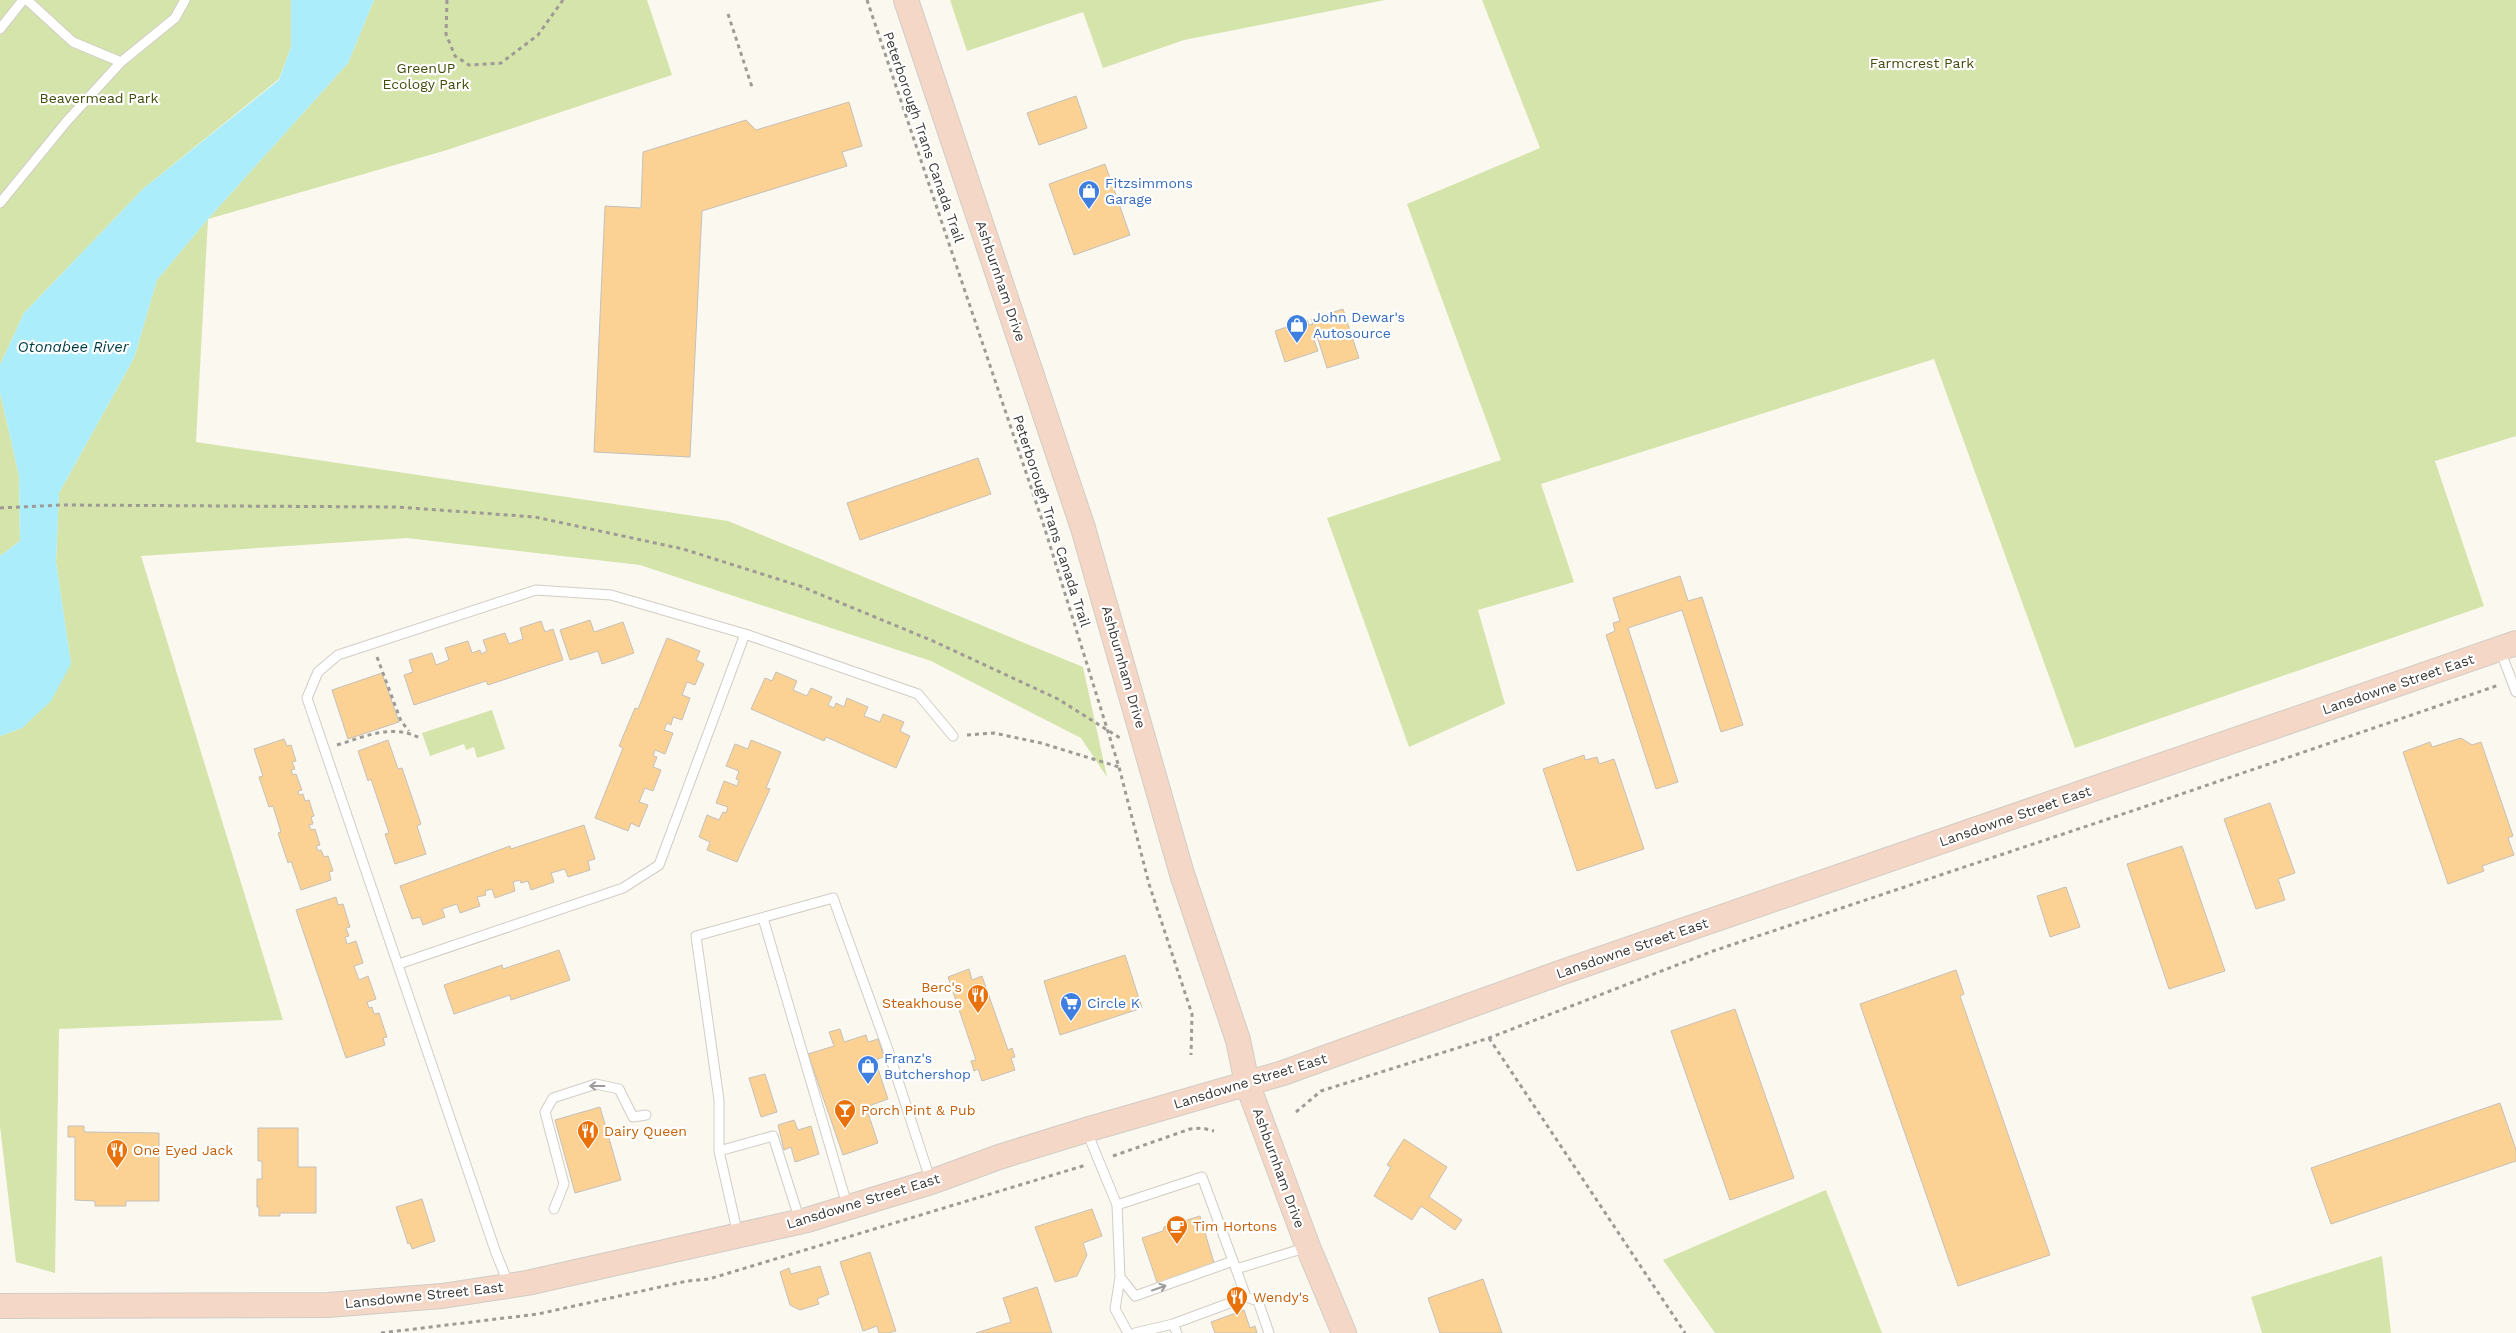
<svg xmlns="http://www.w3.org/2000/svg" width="2516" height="1333" font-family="'Work Sans',sans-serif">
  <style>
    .green { fill: #d5e4aa }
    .water { fill: #abedfb }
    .building { fill: #fbd294; stroke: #c5c0b9 }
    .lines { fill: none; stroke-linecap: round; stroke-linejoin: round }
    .service-casing { stroke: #d1cdc5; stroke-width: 11 }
    .secondary-casing { stroke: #d1cdc5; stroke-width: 26 }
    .path { stroke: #9e9b96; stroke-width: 3; stroke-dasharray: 4 4; stroke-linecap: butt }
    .service { stroke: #fff; stroke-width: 9 }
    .secondary { stroke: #f4d7c7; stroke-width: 24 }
    .oneway { stroke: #9e9c9b }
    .labels { text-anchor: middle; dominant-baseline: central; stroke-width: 4.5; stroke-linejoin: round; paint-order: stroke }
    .park-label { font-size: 14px; fill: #414d0c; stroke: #fff }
    .street-label { font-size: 14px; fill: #3c3a37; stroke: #fff }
    .shop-label { font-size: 14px; fill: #366cbe; stroke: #fff; text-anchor: start }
    .food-label { font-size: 14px; fill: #c56008; stroke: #fff; text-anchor: start }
    .water-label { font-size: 15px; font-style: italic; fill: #003c45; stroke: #fff }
  </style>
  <rect width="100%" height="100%" fill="#fbf8f0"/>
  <path class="green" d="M0 0H292L291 47 279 79 144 188 24 313 0 365Z
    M374 0H647L672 75 447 150 208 219 196 442 728 521 1083 667 1107 777 1081 738 931 661 640 565 407 538 141 556 283 1020 59 1029 55 1273 16 1262 0 1126V736L22 728 71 664 56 562 59 493 134 358 157 280 208 219 348 63Z
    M950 0H1385L1184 40 1103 68 1083 12 967 51Z
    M1482 0H2516V436L2435 461 2484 606 2075 748 1934 359 1541 484 1574 582 1478 610 1505 704 1409 747 1327 518 1501 460 1407 204 1540 148Z
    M0 392 19 476 20 541 0 556Z
    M492 710 505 749 477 758 474 747 466 750 464 744 430 756 422 733Z
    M1826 1190 1882 1333H1715L1663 1260Z
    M2382 1256 2391 1333H2262L2251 1297Z"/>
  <path class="water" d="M291 0H374L348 63 208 219 157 280 134 358 59 493 56 562 71 664 51 701 22 728 0 736V556L20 541 19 476 0 392V365L24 313 144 188 279 80 291 47Z"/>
  <path class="building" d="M1076 96 1087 128 1039 145 1027 113Z
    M849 102 862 146 842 152 847 166 702 211 690 457 594 452 605 206 641 208 643 152 746 120 756 130Z
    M1105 164 1130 235 1074 255 1049 184Z
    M1343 309 1359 358 1327 368 1317 336 1313 337 1318 351 1285 362 1275 331 1307 320 1309 325 1313 324 1311 319Z
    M978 458 991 494 860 540 847 503Z
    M1680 576 1688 601 1702 597 1743 725 1721 732 1682 610 1628 628 1678 782 1656 789 1606 635 1615 631 1613 623 1620 621 1613 598Z
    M590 620 594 632 623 622 634 653 602 664 598 651 570 660 560 630Z
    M541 621 545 632 553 629 563 660 488 685 486 681 414 705 404 675 413 672 409 660 432 653 436 665 449 660 445 648 468 641 472 653 480 650 481 654 487 651 483 640 505 633 509 644 523 639 520 628Z
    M667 638 700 651 696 660 704 664 695 685 687 682 682 695 690 698 682 720 673 717 671 725 667 723 664 730 673 733 665 754 655 750 653 756 657 757 653 767 661 770 653 791 645 788 639 802 648 805 639 827 631 823 628 831 595 818 623 748 619 746 635 708 638 709Z
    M776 672 797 681 793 690 807 696 811 688 832 697 828 705 834 708 836 703 844 707 847 698 868 707 864 716 880 722 883 714 904 722 900 731 910 736 896 768 826 737 824 741 751 709 765 678 772 681Z
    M382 673 399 722 348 739 332 690Z
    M2461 738 2472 745 2481 742 2513 836 2508 838 2514 855 2482 866 2484 871 2448 884 2403 752 2430 742 2432 747Z
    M284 739 287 746 291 745 296 761 292 762 295 769 291 770 293 775 296 774 302 790 298 791 299 795 303 794 305 801 309 800 314 816 311 817 313 824 309 825 311 830 315 829 320 845 316 846 318 851 321 850 324 857 328 856 333 871 329 872 331 880 301 890 291 861 288 863 278 833 281 832 273 806 269 807 259 777 263 776 254 749Z
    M388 740 398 769 402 768 421 824 417 826 426 854 395 864 385 834 389 833 371 779 368 781 358 751Z
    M751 740 781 752 766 788 770 789 737 862 707 850 710 842 699 837 707 815 719 820 723 812 726 813 728 807 716 803 724 781 737 786 739 780 736 779 739 771 726 766 735 744 748 749Z
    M1584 755 1585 760 1597 757 1599 764 1614 759 1644 849 1577 871 1543 769Z
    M2270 803 2295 873 2278 879 2285 900 2256 909 2224 819Z
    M584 825 595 859 588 861 590 870 568 877 565 869 551 873 554 882 531 890 528 881 521 883 520 880 513 882 515 891 495 898 492 889 485 891 486 895 477 897 480 906 460 913 457 904 442 909 445 917 423 925 420 917 412 919 400 886 510 846 511 849Z
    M2182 846 2225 971 2169 989 2127 864Z
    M2066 887 2080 927 2050 937 2037 896Z
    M336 897 338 905 343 904 350 927 346 928 349 936 345 937 347 944 356 941 363 963 354 966 359 980 368 976 376 999 367 1002 369 1008 372 1007 374 1014 379 1013 387 1037 383 1038 385 1045 346 1058 296 910Z
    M559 950 570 980 511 1000 510 995 454 1014 444 985 502 965 503 969Z
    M1125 955 1142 1008 1060 1035 1044 981Z
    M969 969 972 980 982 976 1008 1050 1012 1048 1015 1057 1011 1058 1015 1070 982 1081 978 1069 974 1071 971 1061 976 1060 948 977Z
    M1956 970 1964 994 1960 996 2050 1255 1958 1286 1860 1004Z
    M1735 1009 1794 1178 1730 1200 1671 1031Z
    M840 1029 844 1042 866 1035 868 1042 878 1039 884 1057 875 1060 888 1099 866 1107 878 1143 843 1155 808 1054 834 1046 829 1032Z
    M765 1074 777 1112 761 1117 749 1078Z
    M2500 1103 2516 1150V1161L2331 1224 2311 1168Z
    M600 1107 621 1180 575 1193 555 1120Z
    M794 1120 798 1130 811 1126 819 1154 795 1162 791 1147 784 1150 778 1125Z
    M68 1126H84V1132L159 1133V1201H126V1206H95V1201L75 1200V1137H68Z
    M258 1128H298V1167H316V1213H280V1216H259V1207H257V1179H262V1161H258Z
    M1404 1139 1447 1167 1429 1197 1462 1220 1455 1230 1421 1206 1412 1220 1374 1196 1391 1167 1387 1165Z
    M422 1199 435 1241 412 1249 410 1243 408 1244 396 1207Z
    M1092 1209 1102 1236 1083 1243 1087 1255 1077 1276 1055 1282 1035 1227Z
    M1200 1216 1215 1266 1158 1285 1142 1238 1163 1231 1164 1227Z
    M870 1252 896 1331 888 1333H879L877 1326 863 1331 840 1262Z
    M820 1266 829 1294 817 1299 819 1304 800 1310 790 1305 780 1272 789 1268 791 1274Z
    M1483 1279 1502 1333H1440L1428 1298Z
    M1037 1287 1052 1333H976L1011 1322 1003 1298Z
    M1244 1310 1250 1328 1255 1326 1257 1333H1215L1211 1322Z"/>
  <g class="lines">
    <g class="service-casing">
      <path id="service" d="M27 0 73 42 121 62
        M0 29 23 0
        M0 203 67 121 121 62 175 18 185 0
        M2500 650 2516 692
        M763 918 848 1208
        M399 964 623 888 659 865 745 634
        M1087 1132 1117 1205 1202 1177 1236 1269
        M719 1151 773 1136 800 1221
        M1117 1205 1120 1277 1115 1309 1128 1333
        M554 1209 564 1184 545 1112 553 1098 596 1084 619 1089 633 1117 646 1115
        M738 1235 719 1151V1100L696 936 833 898 887 1047 931 1182
        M1120 1277 1135 1296 1233 1261
        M509 1285 496 1253 307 698 318 672 338 655 536 590 611 595 745 634 918 694 953 736
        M1246 1297 1258 1301 1269 1333
        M1135 1333 1173 1324
        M1177 1333 1173 1324 1246 1297 1236 1269 1308 1247"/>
    </g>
    <g class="secondary-casing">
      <path id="secondary" d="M906 0 1083 528 1182 874 1238 1040 1247 1083 1308 1247 1344 1333
        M0 1306 328 1305 442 1296 527 1283 807 1220 931 1182 999 1157 1086 1130 1283 1073 1557 974 2516 643"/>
    </g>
    <path class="path" d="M447 0 446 34 455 56 469 65 501 63 538 35 563 0
      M867 0 1043 523 1119 767 1149 884 1192 1014 1191 1055
      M728 14 752 87
      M0 508 62 505 397 507 535 517 683 549 800 586 933 641 1058 699 1120 738
      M377 657 401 721 409 731
      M967 735 994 733 1041 743 1119 767
      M337 745C367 736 392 723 422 739
      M1489 1038 1685 1333
      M1296 1112 1321 1091 1489 1038 1713 951 2129 812 2499 685
      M1113 1156 1190 1129 1202 1128 1214 1131
      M381 1333 538 1314 687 1281 709 1279 1086 1165"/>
    <use href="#service" class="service"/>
    <use href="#secondary" class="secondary"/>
  </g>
  <defs><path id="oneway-shaft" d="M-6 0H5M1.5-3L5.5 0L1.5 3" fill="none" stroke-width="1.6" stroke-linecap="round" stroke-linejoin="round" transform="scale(1.25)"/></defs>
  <g class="oneway">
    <use href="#oneway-shaft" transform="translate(597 1086) rotate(180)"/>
    <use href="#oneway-shaft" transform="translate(1159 1288) rotate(-19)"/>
  </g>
  <defs>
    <g id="shop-pin" transform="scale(1.125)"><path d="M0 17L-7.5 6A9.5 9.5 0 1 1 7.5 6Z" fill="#3f7fe0" stroke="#fff"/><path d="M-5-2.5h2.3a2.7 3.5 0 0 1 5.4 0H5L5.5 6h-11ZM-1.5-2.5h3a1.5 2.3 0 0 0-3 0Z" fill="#fff"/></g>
    <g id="restaurant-pin" transform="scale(1.125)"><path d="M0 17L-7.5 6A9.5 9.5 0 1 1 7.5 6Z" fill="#e8710a" stroke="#fff"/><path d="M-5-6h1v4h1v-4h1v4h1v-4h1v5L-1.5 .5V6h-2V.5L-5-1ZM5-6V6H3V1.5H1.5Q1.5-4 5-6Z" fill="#fff"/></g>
    <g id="supermarket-pin" transform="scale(1.125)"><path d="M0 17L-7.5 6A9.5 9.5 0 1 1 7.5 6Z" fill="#3f7fe0" stroke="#fff"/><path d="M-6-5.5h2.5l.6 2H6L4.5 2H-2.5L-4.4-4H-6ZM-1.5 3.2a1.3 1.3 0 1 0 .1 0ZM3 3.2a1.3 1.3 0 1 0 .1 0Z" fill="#fff"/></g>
    <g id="bar-pin" transform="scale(1.125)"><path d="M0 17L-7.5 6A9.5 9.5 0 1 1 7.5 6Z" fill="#e8710a" stroke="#fff"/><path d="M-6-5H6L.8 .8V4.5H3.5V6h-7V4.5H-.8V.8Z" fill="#fff"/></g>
    <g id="cafe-pin" transform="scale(1.125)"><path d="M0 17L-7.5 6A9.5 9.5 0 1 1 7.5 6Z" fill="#e8710a" stroke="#fff"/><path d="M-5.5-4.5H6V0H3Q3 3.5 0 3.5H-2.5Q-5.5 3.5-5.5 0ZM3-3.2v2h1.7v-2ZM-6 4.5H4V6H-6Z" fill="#fff"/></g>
  </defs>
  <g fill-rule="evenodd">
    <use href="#shop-pin" x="1089" y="191"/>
    <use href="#shop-pin" x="1297" y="325"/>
    <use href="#restaurant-pin" x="978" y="995"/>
    <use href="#supermarket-pin" x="1071" y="1003"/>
    <use href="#shop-pin" x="868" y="1066"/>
    <use href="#bar-pin" x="845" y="1110"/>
    <use href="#restaurant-pin" x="588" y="1131"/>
    <use href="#restaurant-pin" x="117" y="1150"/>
    <use href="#cafe-pin" x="1177" y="1226"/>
    <use href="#restaurant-pin" x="1237" y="1297"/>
  </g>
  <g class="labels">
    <g class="park-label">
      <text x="1922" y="63">Farmcrest Park</text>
      <text x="426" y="68">GreenUP<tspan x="426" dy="16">Ecology Park</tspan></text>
      <text x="99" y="98">Beavermead Park</text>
    </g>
    <g class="street-label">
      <text transform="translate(924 137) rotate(71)">Peterborough Trans Canada Trail</text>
      <text transform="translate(1001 281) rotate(71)">Ashburnham Drive</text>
      <text transform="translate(1052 521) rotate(72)">Peterborough Trans Canada Trail</text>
      <text transform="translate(1124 667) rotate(74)">Ashburnham Drive</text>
      <text transform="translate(2398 684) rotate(-19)">Lansdowne Street East</text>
      <text transform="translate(2015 816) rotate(-19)">Lansdowne Street East</text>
      <text transform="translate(1632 948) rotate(-19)">Lansdowne Street East</text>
      <text transform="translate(1250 1081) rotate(-17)">Lansdowne Street East</text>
      <text transform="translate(1279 1168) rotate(70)">Ashburnham Drive</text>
      <text transform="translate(863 1201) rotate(-17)">Lansdowne Street East</text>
      <text transform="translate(424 1295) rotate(-6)">Lansdowne Street East</text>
    </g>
    <g class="shop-label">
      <text x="1105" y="183">Fitzsimmons<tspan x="1105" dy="16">Garage</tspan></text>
      <text x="1313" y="317">John Dewar's<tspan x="1313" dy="16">Autosource</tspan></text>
      <text x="1087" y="1003">Circle K</text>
      <text x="884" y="1058">Franz's<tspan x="884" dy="16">Butchershop</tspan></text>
    </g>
    <g class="food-label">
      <text x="962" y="987" text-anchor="end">Berc's<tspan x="962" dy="16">Steakhouse</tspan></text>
      <text x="861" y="1110">Porch Pint &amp; Pub</text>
      <text x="604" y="1131">Dairy Queen</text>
      <text x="133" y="1150">One Eyed Jack</text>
      <text x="1193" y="1226">Tim Hortons</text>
      <text x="1253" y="1297">Wendy's</text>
    </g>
    <g class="water-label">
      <text x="73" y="347">Otonabee River</text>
    </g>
  </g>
</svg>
